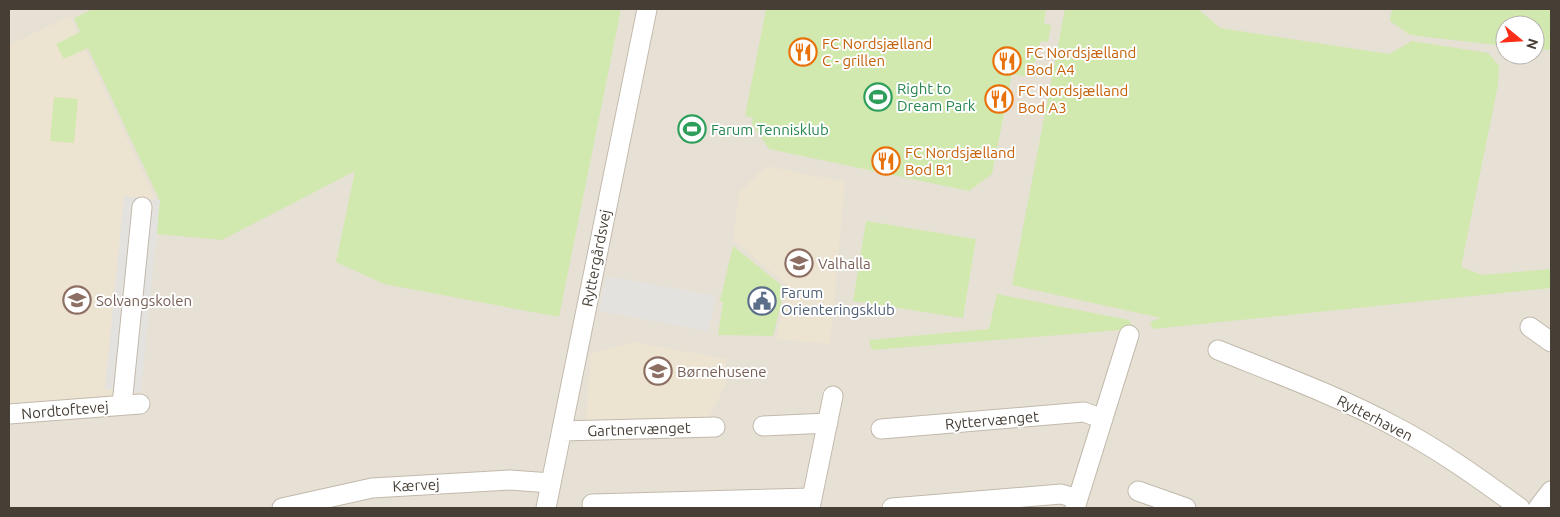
<svg xmlns="http://www.w3.org/2000/svg" width="1560" height="517" font-family="Ubuntu,sans-serif">
  <style>
    .residential { fill: #e7e1d5; fill-rule: evenodd }
    .education { fill: #ede3d1 }
    .green { fill: #d1e8af }
    .parking { fill: #e4e2df }
    .lines { fill: none; stroke-linecap: round; stroke-linejoin: round }
    .minor-casing { stroke: #c2b9ac; stroke-width: 21 }
    .minor { stroke: #fff; stroke-width: 19 }
    .labels { text-anchor: middle; dominant-baseline: central; stroke-width: 4; stroke-linejoin: round; paint-order: stroke }
    .food-label { font-size: 15px; fill: #c56008; stroke: #fff; text-anchor: start }
    .leisure-label { font-size: 15px; fill: #27864d; stroke: #fff; text-anchor: start }
    .street-label { font-size: 15px; fill: #473f36; stroke: #fff }
    .education-label { font-size: 15px; fill: #785e54; stroke: #fff; text-anchor: start }
    .service-label { font-size: 15px; fill: #4e5e75; stroke: #fff; text-anchor: start }
  </style>
  <rect width="100%" height="100%" fill="#f3efe7"/>
  <path class="residential" d="M9 9H1551V508H9ZM1505 25H1535V55H1505Z"/>
  <path class="education" d="M70 16 155 199 135 400 9 410V45Z
    M766 166 845 182 830 344 776 339 788 286 733 239 739 193Z
    M633 342 726 359V384L707 420 586 422 591 354Z"/>
  <path class="green" d="M93 9H621L559 317 384 284 336 262 355 171 222 240 157 234 159 199 88 48 64 59 56 44 80 32 74 18Z
    M766 9H1046L1044 24 1051 25 1048 42 1041 41 1030 77 1012 74 992 174 969 191 769 149 752 124 753 118 745 116Z
    M1065 9H1198L1220 28 1389 54 1412 41 1488 53 1499 66 1498 85 1461 267 1482 275 1551 269V288L1153 329 1150 322 1161 318 1012 285Z
    M1392 9H1551V50L1535 49V25H1505V46L1410 35 1390 21Z
    M54 97 78 99 74 143 50 141Z
    M866 221 976 239 963 318 853 301Z
    M733 246 785 288 773 336 718 335 723 302 720 301Z
    M997 294 1129 320 1134 329 872 350 869 340 989 329Z"/>
  <path class="parking" d="M124 196 160 200 141 392 105 389Z
    M606 276 716 296 708 331 599 311Z"/>
  <g class="lines">
    <g class="minor-casing">
      <path id="minor" d="M1530 327 1551 342
        M1218 350C1278 374 1338 396 1396 427 1440 450 1480 479 1520 508
        M122 405 142 207
        M9 414 140 404
        M763 426 828 423
        M881 429 1084 412 1103 419
        M562 431 715 427
        M1138 491 1186 508
        M592 504 812 498
        M282 508 372 488 510 480 551 483
        M546 508 647 9
        M810 508 833 396
        M892 508 1061 494 1078 499
        M1075 508 1129 335
        M1538 508 1551 491"/>
    </g>
    <use href="#minor" class="minor"/>
  </g>
  <defs>
    <g id="restaurant-ring" transform="scale(1.4375)"><circle r="9.5" fill="#fff" stroke="#e8710a" stroke-width="1.5"/><path d="M-5-6h1v4h1v-4h1v4h1v-4h1v5L-1.5 .5V6h-2V.5L-5-1ZM5-6V6H3V1.5H1.5Q1.5-4 5-6Z" fill="#e8710a"/></g>
    <g id="stadium-ring" transform="scale(1.4375)"><circle r="9.5" fill="#fff" stroke="#2e9e5b" stroke-width="1.5"/><path d="M0-5a6.5 5 0 1 0 0 10a6.5 5 0 1 0 0-10ZM-3.5-1.8h7v3.6h-7Z" fill="#2e9e5b"/></g>
    <g id="school-ring" transform="scale(1.4375)"><circle r="9.5" fill="#fff" stroke="#8d6e63" stroke-width="1.5"/><path d="M0-5L7-2L0 1L-7-2ZM-4 1L0 2.5L4 1V4Q0 6-4 4Z" fill="#8d6e63"/></g>
    <g id="civic-ring" transform="scale(1.4375)"><circle r="9.5" fill="#fff" stroke="#5c6f8a" stroke-width="1.5"/><path d="M-.6-6.5H3V-4.5H.6V-3L4-1V1h2V6H-6V1h2V-1L-.6-3ZM-1.2 2.5V6h2.4V2.5Z" fill="#5c6f8a"/></g>
  </defs>
  <g fill-rule="evenodd">
    <use href="#restaurant-ring" x="803" y="52"/>
    <use href="#restaurant-ring" x="1007" y="61"/>
    <use href="#stadium-ring" x="878" y="97"/>
    <use href="#restaurant-ring" x="999" y="99"/>
    <use href="#stadium-ring" x="692" y="129"/>
    <use href="#restaurant-ring" x="886" y="161"/>
    <use href="#school-ring" x="799" y="263"/>
    <use href="#school-ring" x="77" y="300"/>
    <use href="#civic-ring" x="762" y="301"/>
    <use href="#school-ring" x="658" y="371"/>
  </g>
  <g class="labels">
    <g class="food-label">
      <text x="822" y="43">FC Nordsjælland<tspan x="822" dy="17">C - grillen</tspan></text>
      <text x="1026" y="52">FC Nordsjælland<tspan x="1026" dy="17">Bod A4</tspan></text>
      <text x="1018" y="90">FC Nordsjælland<tspan x="1018" dy="17">Bod A3</tspan></text>
      <text x="905" y="152">FC Nordsjælland<tspan x="905" dy="17">Bod B1</tspan></text>
    </g>
    <g class="leisure-label">
      <text x="897" y="88">Right to<tspan x="897" dy="17">Dream Park</tspan></text>
      <text x="711" y="129">Farum Tennisklub</text>
    </g>
    <g class="street-label">
      <text transform="translate(596 258) rotate(-79)">Ryttergårdsvej</text>
      <text transform="translate(65 410) rotate(-5)">Nordtoftevej</text>
      <text transform="translate(1375 418) rotate(27)">Rytterhaven</text>
      <text transform="translate(992 420) rotate(-5)">Ryttervænget</text>
      <text transform="translate(639 429) rotate(-2)">Gartnervænget</text>
      <text transform="translate(416 485) rotate(-3)">Kærvej</text>
    </g>
    <g class="education-label">
      <text x="818" y="263">Valhalla</text>
      <text x="96" y="300">Solvangskolen</text>
      <text x="677" y="371">Børnehusene</text>
    </g>
    <g class="service-label">
      <text x="781" y="292">Farum<tspan x="781" dy="17">Orienteringsklub</tspan></text>
    </g>
  </g>
  <rect width="1560" height="517" fill="none" stroke="#473f36" stroke-width="20"/>
  <g transform="translate(1520 40) rotate(108)"><circle r="24" fill="#ffffff" stroke="#b5b2af"/>
  <path d="M0-4L9 19L0 12L-9 19Z" fill="#fb2e17"/>
  <text y="-8" font-size="14" font-weight="bold" text-anchor="middle" fill="#473f36">N</text>
  </g>
</svg>
